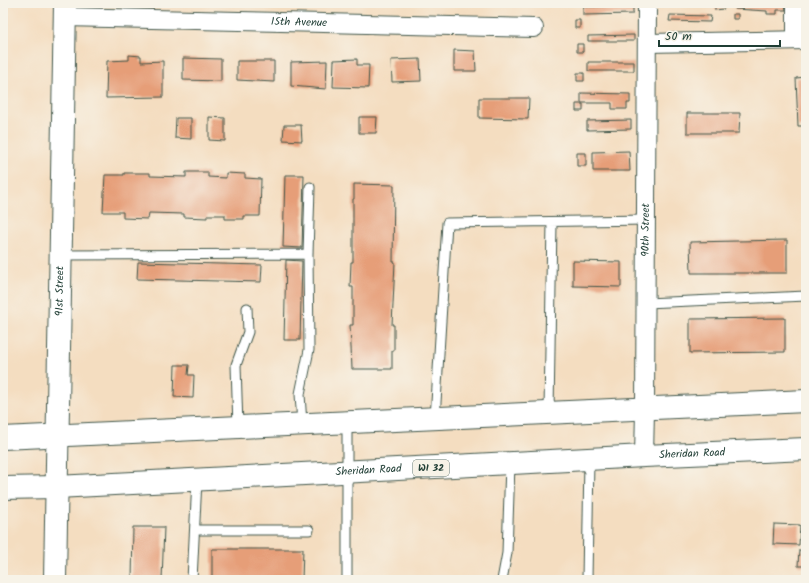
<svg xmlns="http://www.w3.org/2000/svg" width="809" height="583" font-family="Kalam,sans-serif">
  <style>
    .building { fill: #e69e78 }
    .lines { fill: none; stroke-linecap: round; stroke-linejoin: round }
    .service-casing { stroke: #3f5549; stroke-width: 11 }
    .minor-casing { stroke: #3f5549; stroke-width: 20 }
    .tertiary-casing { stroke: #3f5549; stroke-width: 24 }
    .primary-casing { stroke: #3f5549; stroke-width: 24 }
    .service { stroke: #fff; stroke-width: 9 }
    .minor { stroke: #fff; stroke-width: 18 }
    .tertiary { stroke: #fff; stroke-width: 22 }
    .primary { stroke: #fff; stroke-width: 22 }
    .labels { text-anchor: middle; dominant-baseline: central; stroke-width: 4; stroke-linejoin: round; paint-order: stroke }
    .shield { fill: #f7f3e8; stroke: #60746a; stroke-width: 1 }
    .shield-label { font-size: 10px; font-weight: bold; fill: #1f3d34 }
    .street-label { font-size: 11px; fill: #1f3d34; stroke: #f7f3e8 }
  </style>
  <rect width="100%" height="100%" fill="#f7f3e8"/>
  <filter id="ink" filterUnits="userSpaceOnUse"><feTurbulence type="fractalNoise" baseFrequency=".025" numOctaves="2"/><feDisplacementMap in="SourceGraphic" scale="8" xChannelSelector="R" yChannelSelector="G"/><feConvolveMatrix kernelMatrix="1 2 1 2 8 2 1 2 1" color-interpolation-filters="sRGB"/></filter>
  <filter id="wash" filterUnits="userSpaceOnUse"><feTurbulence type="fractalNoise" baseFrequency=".012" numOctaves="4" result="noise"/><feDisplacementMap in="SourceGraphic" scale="16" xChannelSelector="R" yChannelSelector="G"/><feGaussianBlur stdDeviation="0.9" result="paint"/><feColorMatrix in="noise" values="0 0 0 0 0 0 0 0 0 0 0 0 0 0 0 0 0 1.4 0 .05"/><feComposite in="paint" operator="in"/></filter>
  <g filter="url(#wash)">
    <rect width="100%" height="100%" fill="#f4ddc0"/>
    <g id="blocks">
      <path class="building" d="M715 3H724V9L715 10Z
        M735 3H785L786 10H777V14H767V11L735 9Z
        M633 6V14L583 15V7Z
        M733 14H738V19H733Z
        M670 15 711 16 710 22 669 21Z
        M575 20H580V28H575Z
        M634 35V41H588V36Z
        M577 44H583V52H577Z
        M454 50 475 51 476 71H454Z
        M129 55 141 56V62L163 61V97L106 98 107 61 129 60Z
        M183 58 221 59V81L183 80Z
        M357 59V65H369L368 88 333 87 334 60Z
        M420 59 421 81 392 82 391 60Z
        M237 61H274V82L237 80Z
        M327 61 326 89 291 86V62Z
        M588 62H634V71H588Z
        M577 73H584V81H577Z
        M806 77V126H798L796 78Z
        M581 93 630 94V103H627V109H612V103H581Z
        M479 98H529L528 119 479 118Z
        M576 104H583V111H576Z
        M687 113H740L739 133H687Z
        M209 117 225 118V141L209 140Z
        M359 117H377L376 133H359Z
        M176 118H191V139L175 138Z
        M631 120V129L587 130V121Z
        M284 125H301L302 141 283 140Z
        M629 151 630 171H593V152Z
        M577 153H586V166H577Z
        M186 172H208V177L226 178V173L245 174V178L261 179 260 216H244V219H225V215H207V218L184 217V214L149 213 148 219 123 218V212H103L105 175H124V173H150V176L186 177Z
        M285 175H304L302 248 283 247Z
        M354 184 394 185 393 262H395L392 325H394V351H392V369H352L350 325H353V287H350L351 262H353V199H354Z
        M787 240V273H691L690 242Z
        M286 260 302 261 300 340H284Z
        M573 261 621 262V287L573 286Z
        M138 262 262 265 261 282 137 279Z
        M785 318V352L690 353V319Z
        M175 365H189L188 375H194L193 398 174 397Z
        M774 524 800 525 799 545 773 544Z
        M133 527H164L162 580H132Z
        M212 549H303L302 580H212Z
        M799 550H806V566H798Z"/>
    </g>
  </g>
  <g filter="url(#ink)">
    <use href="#blocks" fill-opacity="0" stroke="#3f5549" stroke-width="1"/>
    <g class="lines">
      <g class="service-casing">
        <path id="service" d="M61 255 308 254 310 187
          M646 303 806 296
          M549 412 552 222
          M435 419 447 223 646 220
          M347 422V580
          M302 424 300 394 309 350 308 254
          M238 427 236 365 248 332 247 308
          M195 530H309
          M192 580 197 480
          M502 580 507 553 510 464
          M587 580 589 460"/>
      </g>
      <g class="minor-casing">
        <g id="minor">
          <path id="s1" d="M64 17 534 28"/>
          <path d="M796 40V3"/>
          <path d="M647 43 806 40"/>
          <path id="s2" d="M644 456 645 410 647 3"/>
        </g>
      </g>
      <g class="tertiary-casing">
        <g id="tertiary">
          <path id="s3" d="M55 580 65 3"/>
        </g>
      </g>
      <g class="primary-casing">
        <g id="primary">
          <path d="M3 438 806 401"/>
          <path id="s4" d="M3 488 57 487 644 456 806 449"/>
        </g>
      </g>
      <use href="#service" class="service"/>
      <use href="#minor" class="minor"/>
      <use href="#tertiary" class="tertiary"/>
      <use href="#primary" class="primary"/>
    </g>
  </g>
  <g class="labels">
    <rect class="shield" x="413" y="460" width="36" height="16" rx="3"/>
    <g class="shield-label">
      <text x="431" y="468">WI 32</text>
    </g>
    <g class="street-label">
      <text stroke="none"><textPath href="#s1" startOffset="235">15th Avenue</textPath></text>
      <text stroke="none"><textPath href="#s2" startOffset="226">90th Street</textPath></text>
      <text stroke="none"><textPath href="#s3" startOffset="289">91st Street</textPath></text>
      <text stroke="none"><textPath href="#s4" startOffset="690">Sheridan Road</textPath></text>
      <text stroke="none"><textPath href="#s4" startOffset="366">Sheridan Road</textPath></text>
    </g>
  </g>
  <rect width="809" height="583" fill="none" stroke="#f7f3e8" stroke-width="16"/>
  <path d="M659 40v6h121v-6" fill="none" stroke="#1f3d34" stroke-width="2"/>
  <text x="665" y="40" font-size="12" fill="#1f3d34" stroke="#f7f3e8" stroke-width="3" paint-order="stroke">50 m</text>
</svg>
